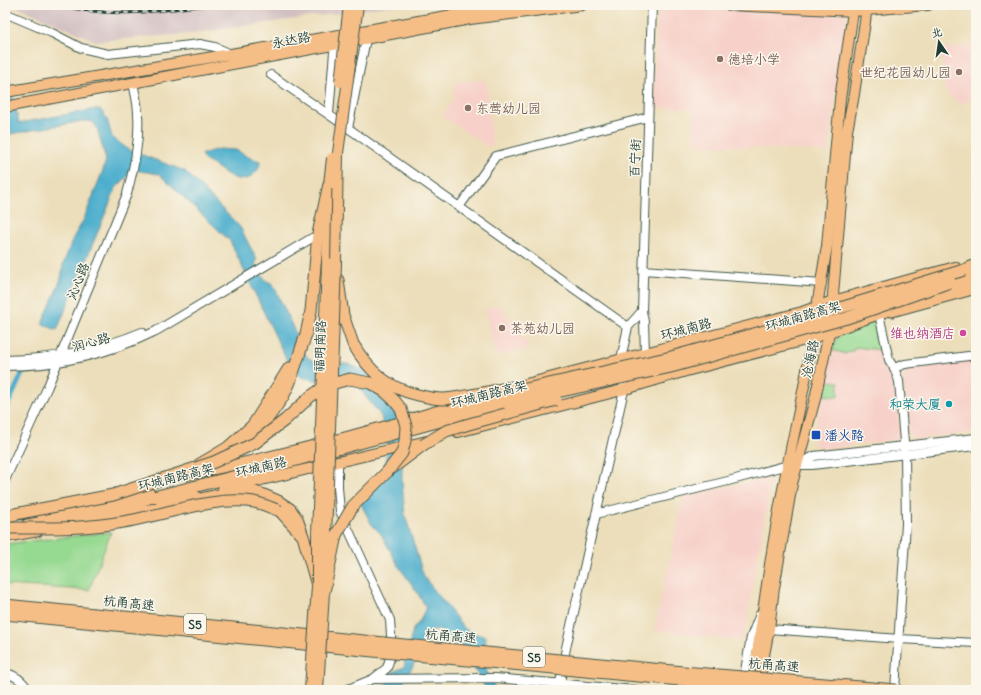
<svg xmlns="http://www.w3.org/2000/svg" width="981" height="695" font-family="Delius,'LXGW WenKai TC',sans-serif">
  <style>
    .built { fill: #f7d1c9 }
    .industrial { fill: #d2bfc1 }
    .green { fill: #96d991; stroke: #5a8b62 }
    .water { fill: #4eafcd; stroke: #367680 }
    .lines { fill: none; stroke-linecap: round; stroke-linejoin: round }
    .canal { stroke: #4eafcd; stroke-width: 5 }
    .minor-casing { stroke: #3e5548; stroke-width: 10 }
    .major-casing { stroke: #3e5548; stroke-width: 12 }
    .highway-casing { stroke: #3e5548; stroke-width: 13 }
    .minor { stroke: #fff; stroke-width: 8 }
    .major { stroke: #f6be87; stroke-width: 10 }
    .highway { stroke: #f6be87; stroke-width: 11 }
    .rail-casing { stroke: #1f3d34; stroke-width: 3 }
    .rail { stroke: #fbf7ec; stroke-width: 1.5; stroke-dasharray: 4.5; stroke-linecap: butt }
    .major-bridge-casing { stroke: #3e5548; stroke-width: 12; stroke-linecap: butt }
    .highway-bridge-casing { stroke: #3e5548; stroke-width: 13; stroke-linecap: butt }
    .major-bridge { stroke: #f6be87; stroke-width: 10 }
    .highway-bridge { stroke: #f6be87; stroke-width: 11 }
    .education-dot { fill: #8d6e63; stroke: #fbf7ec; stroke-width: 1.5 }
    .hotel-dot { fill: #d1479c; stroke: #fbf7ec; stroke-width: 1.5 }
    .culture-dot { fill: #0f9aa8; stroke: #fbf7ec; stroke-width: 1.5 }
    .transit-dot { fill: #1a4fb4; stroke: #fbf7ec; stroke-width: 1.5 }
    .labels { text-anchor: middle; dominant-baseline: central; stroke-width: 3; stroke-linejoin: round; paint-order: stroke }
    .shield { fill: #fbf7ec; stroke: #61756b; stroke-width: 1 }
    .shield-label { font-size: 12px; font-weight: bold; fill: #1f3d34 }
    .street-label { font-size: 13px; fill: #1f3d34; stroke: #fbf7ec }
    .education-label { font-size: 13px; fill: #785e54; stroke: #fbf7ec; text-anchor: start }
    .hotel-label { font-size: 13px; fill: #b23c85; stroke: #fbf7ec; text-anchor: end }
    .culture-label { font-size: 13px; fill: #0d838f; stroke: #fbf7ec; text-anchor: end }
    .transit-label { font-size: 13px; fill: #164399; stroke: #fbf7ec; text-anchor: start }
  </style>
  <rect width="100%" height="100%" fill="#fbf7ec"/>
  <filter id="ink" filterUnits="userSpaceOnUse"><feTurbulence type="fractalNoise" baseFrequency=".025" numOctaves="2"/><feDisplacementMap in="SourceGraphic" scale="8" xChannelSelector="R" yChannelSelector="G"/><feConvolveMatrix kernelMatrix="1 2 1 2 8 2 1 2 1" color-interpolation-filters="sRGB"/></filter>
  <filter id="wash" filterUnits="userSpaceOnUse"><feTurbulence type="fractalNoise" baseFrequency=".012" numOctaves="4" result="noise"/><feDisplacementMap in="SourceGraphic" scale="16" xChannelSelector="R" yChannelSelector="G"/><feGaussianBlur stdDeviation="0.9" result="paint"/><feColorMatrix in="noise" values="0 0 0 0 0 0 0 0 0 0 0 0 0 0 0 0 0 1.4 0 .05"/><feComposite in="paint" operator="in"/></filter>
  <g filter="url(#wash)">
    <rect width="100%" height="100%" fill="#ecdeba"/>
    <path class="built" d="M658 7 847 14 828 152 694 144V109L653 107Z
      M972 46 976 66V79L968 102 961 104 949 96 944 87 941 48Z
      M486 80 492 145 488 147 442 116 454 99V82Z
      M500 305 530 348 496 356 484 309Z
      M855 347 880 350 883 363 895 377 900 434 898 439 886 441 822 449 815 445 813 439 831 352 834 351 846 354 849 352 853 351Z
      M976 359V432L916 439 911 436 908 433 903 374 904 370 907 368Z
      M772 477 743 641 654 630 684 496Z"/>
    <path class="industrial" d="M13 5H397L187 34 96 41Z"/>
    <path class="green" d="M873 321 878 323 880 350 855 347 853 351H849L846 354 832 350C839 328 853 326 873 321Z
      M826 381 839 382 838 397 824 395Z
      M111 532 89 590 5 585V544Z"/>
    <path class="water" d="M5 62 19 123 96 109 101 110 107 119 112 137 129 150 185 171 240 227 257 260 255 265 265 280 273 284 305 354 308 358 316 362 348 364 364 370 381 386 391 400 399 417 402 456V482L405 515 424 577 465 629 479 635 486 636 485 648 487 672 496 690H487L461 646 438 629 424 635 413 666 398 690H383L393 672 404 667 413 629 420 621 426 607 413 586 399 567 381 534 372 525 362 506 361 500 385 469 387 442 381 416 356 384 314 380 301 377 289 365 230 241 159 174 134 170 116 188 57 330 42 324 61 279 63 265 73 238 84 219 103 170 106 160 97 128 93 122 83 121 11 134 5 106Z
      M218 149 236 150 248 157 260 161C260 166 258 170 255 173 242 188 227 174 215 166 211 163 205 162 202 157V154Z"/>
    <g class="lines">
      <path class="canal" d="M5 411 26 365"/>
    </g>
  </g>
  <g filter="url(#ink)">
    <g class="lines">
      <g class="minor-casing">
        <path id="minor" d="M5 13 52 33 81 48 108 54 200 44 215 47 231 54
          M271 75 348 128 628 327
          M329 114 335 39
          M348 128 367 34
          M459 207 496 156 648 117
          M643 270 822 283
          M879 314 889 360 894 368 899 381 905 454 906 524 895 690
          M645 353 644 322 642 311 652 5
          M5 360C52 359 99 350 142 332
          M5 366C57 366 109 354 156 331L312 238
          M894 368 905 364 976 355
          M338 462V487L340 511 390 620 392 651 387 668 373 679 346 690
          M798 464 814 456 976 438
          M5 480 48 386 127 194C134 167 140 141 138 114 138 104 135 93 133 83
          M596 514 728 481 788 465H812L976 446
          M769 629 899 639 976 643
          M5 673C15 675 23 681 28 690
          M373 679 495 678 635 690
          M743 682 751 637 760 614
          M560 683 566 648 624 390 621 359 628 327 642 311"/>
      </g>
      <g class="major-casing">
        <path id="major" d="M729 5 854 11 928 5
          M5 92 231 54 509 5
          M5 107 470 19 582 5
          M327 262 328 200
          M931 296 976 280
          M832 306 847 131 853 100 865 22 867 5
          M816 312 827 246 840 99 854 5
          M511 388 802 312 833 301 955 267
          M458 432 622 390 686 371 813 338 898 307
          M187 475C273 457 360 435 444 409
          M223 489 427 441
          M161 504 196 496
          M69 524 128 512
          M5 537 38 531
          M756 662C764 603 772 543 784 484 793 433 807 383 813 332
          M758 686 769 629 774 588 792 484 815 399 830 328"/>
      </g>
      <g class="highway-casing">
        <path id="highway" d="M964 270 976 265
          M338 280 343 315 353 344
          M950 282 976 274
          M892 311 976 288
          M437 415 504 394
          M233 451 261 428 283 397 290 382 306 334 311 311 318 234 329 184
          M200 464 227 448 253 425 289 368
          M187 502 231 492 252 491 264 495 278 501 290 509 297 519 303 536
          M353 506 387 472 423 445
          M280 511 303 536 316 582
          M41 513 64 511 148 491
          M120 513 158 509 170 506
          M5 516 24 513
          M27 525 70 518 260 470 507 403
          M5 605 384 643
          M5 614 383 652"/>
      </g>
      <use href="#minor" class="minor"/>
      <use href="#major" class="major"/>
      <use href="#highway" class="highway"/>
      <g class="rail-casing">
        <path id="rail" d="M62 5C109 19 158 11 206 5
          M91 5 116 6 142 5"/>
      </g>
      <use href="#rail" class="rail"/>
      <g class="major-bridge-casing">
        <path id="major-bridge" d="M340 82 349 5
          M329 184 332 158
          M310 690 317 586V536L327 262
          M318 690 324 592 336 264 338 153 358 5"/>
      </g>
      <g class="highway-bridge-casing">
        <path id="highway-bridge" d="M353 344C369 371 387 388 418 395 426 397 435 399 443 399 466 397 490 391 513 387
          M504 394 671 357 775 328 964 270
          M507 403 671 367 847 318 950 282
          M423 445 446 431 469 424 556 400
          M15 514 113 495 214 462 255 443 285 420 311 396 327 385 350 379 370 383 384 391 394 400 401 409 406 426 405 441 402 453 387 472
          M8 528C47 528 85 529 123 522 164 515 213 496 254 502 263 504 272 508 280 511
          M324 592 336 535 353 506
          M384 643 683 672 896 690
          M383 652 785 690"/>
      </g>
      <use href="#major-bridge" class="major-bridge"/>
      <use href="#highway-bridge" class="highway-bridge"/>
    </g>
  </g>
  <g class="education-dot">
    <circle cx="720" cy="59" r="4"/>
    <circle cx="959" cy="72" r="4"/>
    <circle cx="468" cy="108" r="4"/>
    <circle cx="502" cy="328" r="4"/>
  </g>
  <circle class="hotel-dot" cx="963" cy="333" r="4"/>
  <circle class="culture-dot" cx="949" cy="404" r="4"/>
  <rect class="transit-dot" x="811" y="430" width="10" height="10" rx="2"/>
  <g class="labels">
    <g class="shield">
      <rect x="184" y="614" width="22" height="20" rx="3"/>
      <rect x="523" y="647" width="22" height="20" rx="3"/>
    </g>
    <g class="shield-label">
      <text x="195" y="624">S5</text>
      <text x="534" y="657">S5</text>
    </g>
    <g class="street-label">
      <text transform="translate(291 40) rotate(-11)">永达路</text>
      <text transform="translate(635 158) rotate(-88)">百宁街</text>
      <text transform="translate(78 281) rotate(-68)">沁心路</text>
      <text transform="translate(803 316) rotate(-16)">环城南路高架</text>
      <text transform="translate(686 329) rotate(-15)">环城南路</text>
      <text transform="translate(91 342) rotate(-15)">润心路</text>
      <text transform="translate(320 346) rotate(-88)">福明南路</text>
      <text transform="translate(810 359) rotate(-78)">沧海路</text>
      <text transform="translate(489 394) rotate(-14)">环城南路高架</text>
      <text transform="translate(261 467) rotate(-13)">环城南路</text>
      <text transform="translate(176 477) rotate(-14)">环城南路高架</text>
      <text transform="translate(129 603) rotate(6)">杭甬高速</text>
      <text transform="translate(451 636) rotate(5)">杭甬高速</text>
      <text transform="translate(774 665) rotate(5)">杭甬高速</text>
    </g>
    <g class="education-label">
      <text x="728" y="59">德培小学</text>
      <text x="951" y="72" text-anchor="end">世纪花园幼儿园</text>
      <text x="476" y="108">东莺幼儿园</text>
      <text x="510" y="328">茶苑幼儿园</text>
    </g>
    <g class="hotel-label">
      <text x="955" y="333">维也纳酒店</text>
    </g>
    <g class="culture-label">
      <text x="941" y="404">和荣大厦</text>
    </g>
    <g class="transit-label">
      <text x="825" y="435">潘火路</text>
    </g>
  </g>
  <rect width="981" height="695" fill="none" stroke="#fbf7ec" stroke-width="20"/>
  <g transform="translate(939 42) rotate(347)" stroke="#fbf7ec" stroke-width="3" paint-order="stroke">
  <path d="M0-3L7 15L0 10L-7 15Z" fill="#1f3d34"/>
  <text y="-6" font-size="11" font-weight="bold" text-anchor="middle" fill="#1f3d34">北</text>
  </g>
</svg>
